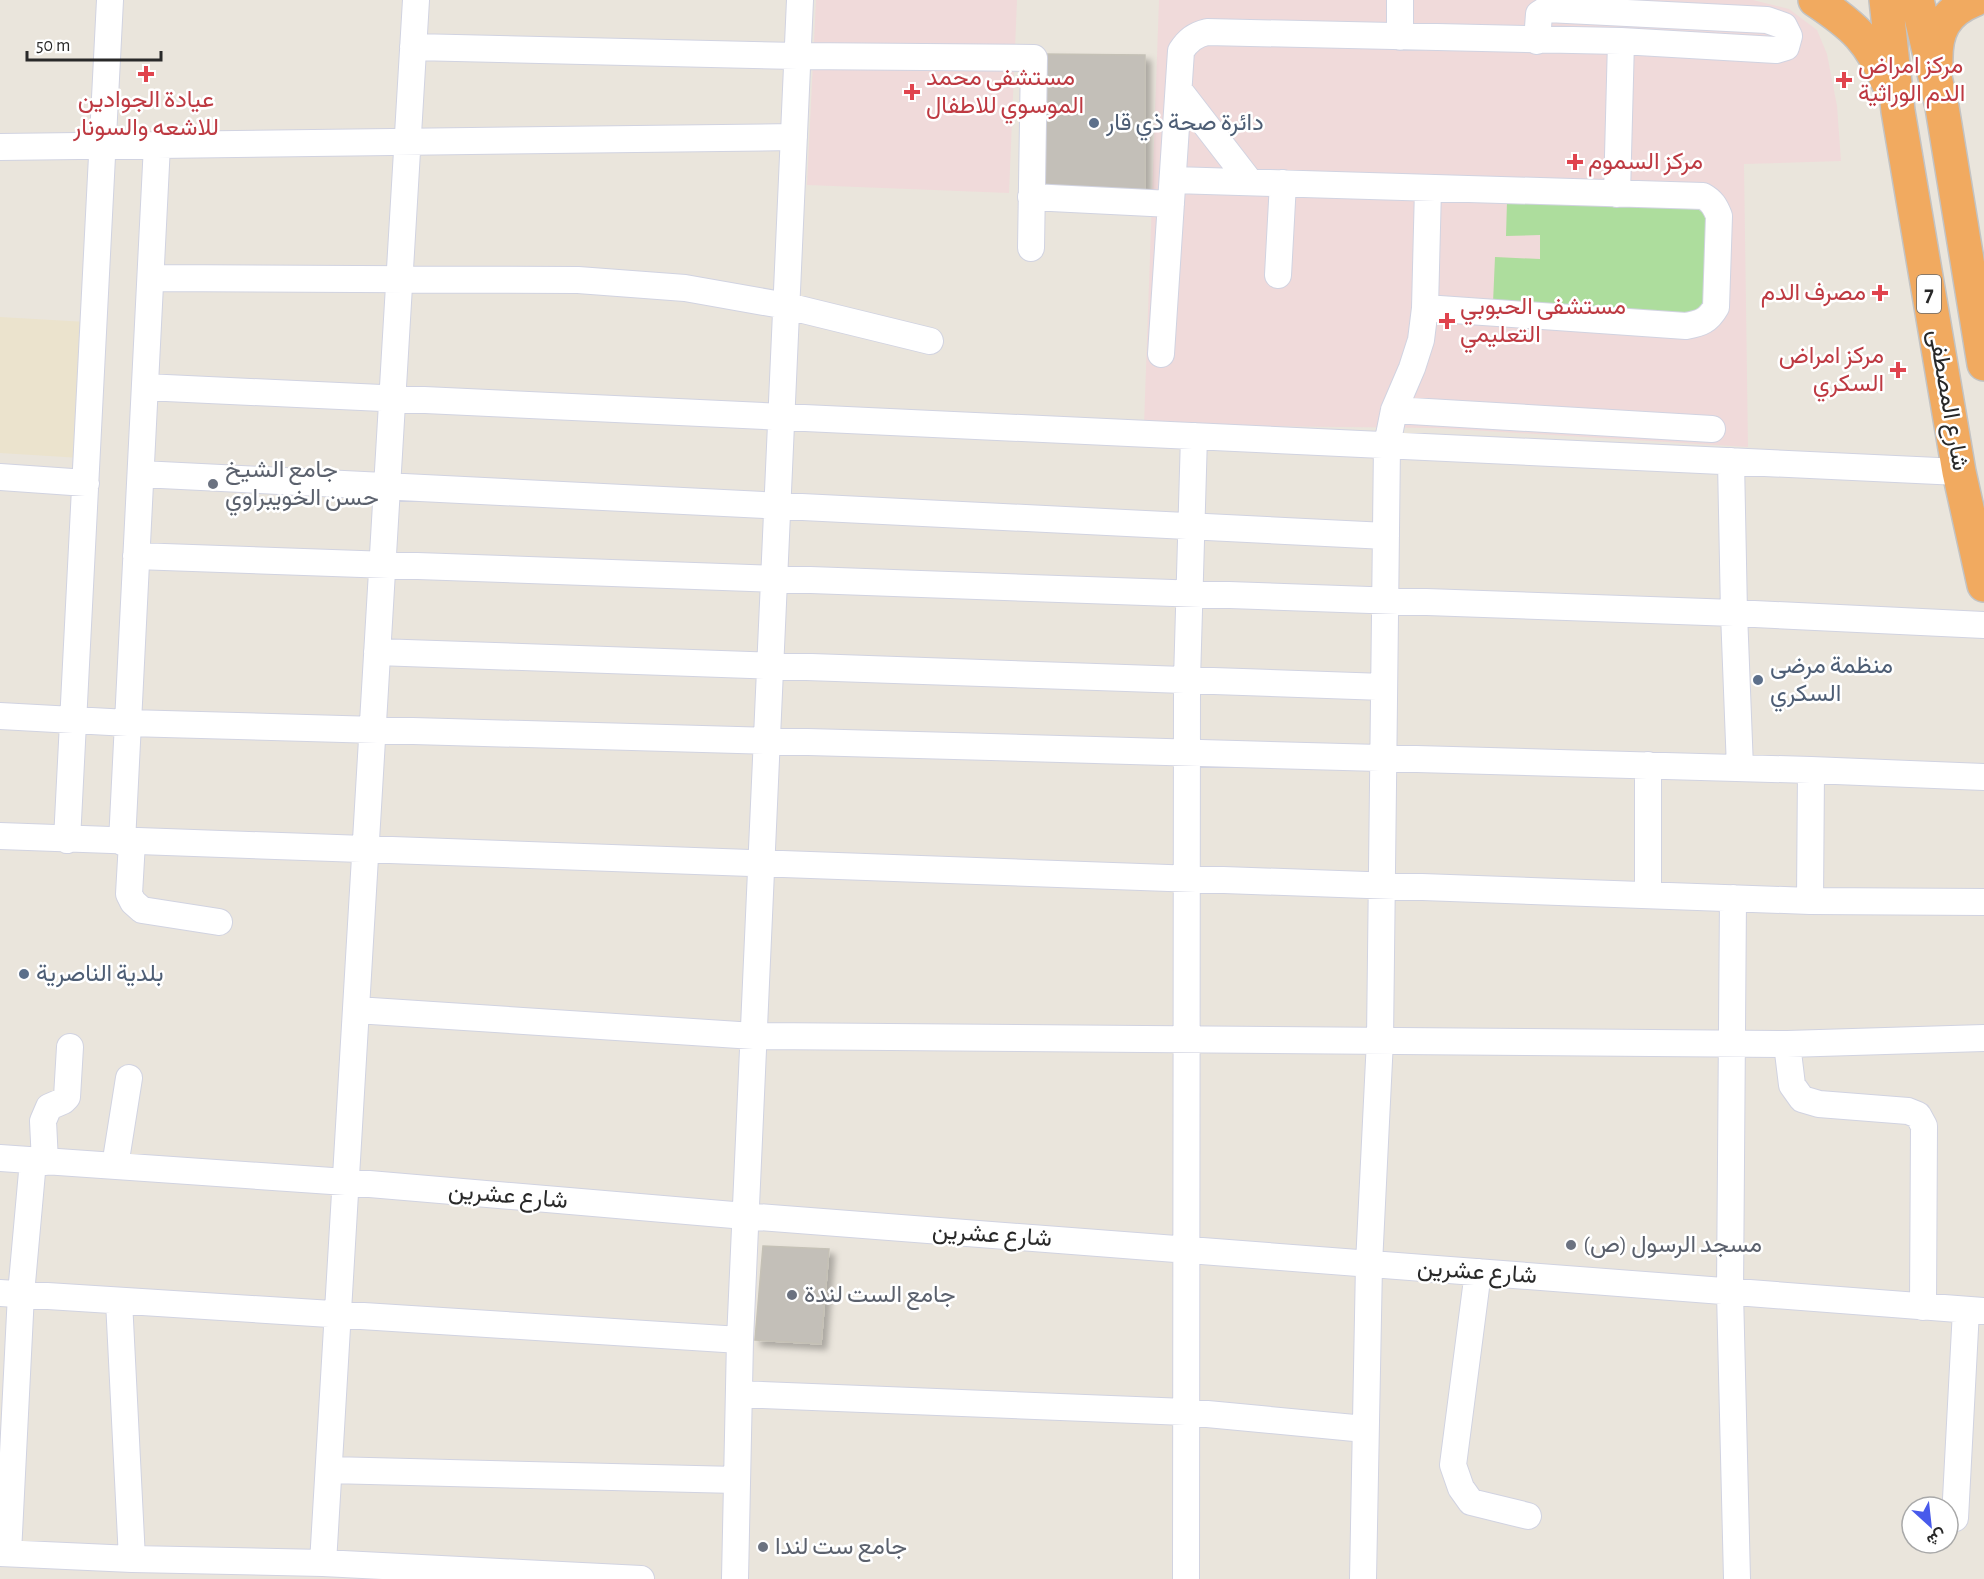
<svg xmlns="http://www.w3.org/2000/svg" width="1984" height="1579" font-family="'Alegreya Sans',Vazirmatn,sans-serif">
  <style>
    .education { fill: #ebe3cd }
    .medical { fill: #f0dada }
    .green { fill: #addd9d }
    .building { fill: #c3bfb8; stroke: #c5c1b6; stroke-width: 1.5; filter: url(#shadow) }
    .lines { fill: none; stroke-linecap: round; stroke-linejoin: round }
    .minor-casing { stroke: #d1d3e1; stroke-width: 28 }
    .highway-casing { stroke: #c3c3c3; stroke-width: 36 }
    .minor { stroke: #fff; stroke-width: 26 }
    .highway { stroke: #f1aa60; stroke-width: 33 }
    .health-dot { fill: #e0444e; stroke: #fff; stroke-width: 2 }
    .service-dot { fill: #5c6f8a; stroke: #fff; stroke-width: 2 }
    .worship-dot { fill: #6b7280; stroke: #fff; stroke-width: 2 }
    .labels { text-anchor: middle; dominant-baseline: central; stroke-width: 5; stroke-linejoin: round; paint-order: stroke }
    .shield { fill: #fff; stroke: #696969; stroke-width: 1.5 }
    .shield-label { font-size: 22px; font-weight: bold; fill: #292929 }
    .health-label { font-size: 24px; fill: #be3a42; stroke: #fff; text-anchor: start }
    .service-label { font-size: 24px; fill: #4e5e75; stroke: #fff; text-anchor: start }
    .street-label { font-size: 24px; fill: #292929; stroke: #fff }
    .worship-label { font-size: 24px; fill: #5b616d; stroke: #fff; text-anchor: start }
  </style>
  <defs>
    <filter id="shadow"><feDropShadow dx="5.5" dy="5.5" stdDeviation="3" flood-color="#0004"/></filter>
  </defs>
  <rect width="100%" height="100%" fill="#eae5dc"/>
  <path class="education" d="M0 317 87 322 81 458 0 453Z"/>
  <path class="medical" d="M816 0H1017L1009 193 807 185Z
    M1159 0H1753L1789 9 1817 30 1827 54 1837 106 1841 161 1744 164 1748 447 1437 428 1144 425Z"/>
  <path class="green" d="M1507 201 1709 210 1703 316 1493 303 1495 257 1540 259V235L1506 236Z"/>
  <path class="building" d="M1042 54 1145 55V193L1043 190Z
    M763 1246 829 1249 821 1344 755 1340Z"/>
  <g class="lines">
    <g class="minor-casing">
      <path id="minor" d="M1400 37V0
        M413 47 798 56 1034 58 1031 248
        M1179 90 1250 182
        M0 147 794 137
        M1173 180 1703 196C1712 201 1715 206 1719 216L1716 307C1708 321 1701 323 1686 326L1425 308
        M1617 194 1621 41
        M1031 197 1171 204
        M1278 275 1283 183
        M151 278 578 280 685 288 787 306 930 341
        M1161 354 1181 51C1188 40 1195 35 1207 32L1621 41 1776 50 1786 47 1789 36 1784 26 1767 20 1547 9 1539 14 1537 41
        M145 387 1959 472
        M1394 410 1712 429
        M1731 461 1734 613 1740 768
        M141 474 1386 536
        M0 477 86 483
        M136 556 1734 613 1984 625
        M377 652 1384 687
        M0 716 128 723 1811 770 1984 777
        M1648 765V895
        M0 836 1810 901 1984 902
        M67 840 110 0
        M122 842 157 145
        M132 842 129 894 133 902 142 910 219 922
        M1733 898 1730 1292 1737 1579
        M1810 901 1811 770
        M356 1010 754 1036 1787 1044 1984 1038
        M1787 1044 1792 1085 1802 1099 1819 1104 1908 1111 1918 1115 1924 1126 1923 1307
        M0 1158 346 1182 745 1216 1984 1311
        M45 1162 43 1121 49 1107 63 1101 67 1097 70 1047
        M115 1166 129 1078
        M1478 1272 1453 1465 1461 1488 1471 1502 1528 1516
        M0 1293 740 1340
        M119 1301 132 1559
        M739 1394 1186 1412 1365 1429
        M329 1470 737 1480
        M1955 1518 1966 1310
        M0 1553 132 1559 323 1563 641 1579
        M8 1553 21 1294 33 1161
        M323 1563 416 0
        M735 1579 740 1340 800 0
        M1186 1579 1187 680 1194 436
        M1363 1579 1369 1264 1380 1040 1387 445 1394 410 1412 368 1421 340 1425 308 1428 188"/>
    </g>
    <g class="highway-casing">
      <path id="highway" d="M1815 0C1854 26 1870 40 1889 85
        M1886 0 1898 111 1959 472 1984 585
        M1917 0 1942 107 1984 364
        M1936 63C1935 32 1944 12 1974 0"/>
    </g>
    <use href="#minor" class="minor"/>
    <use href="#highway" class="highway"/>
  </g>
  <g class="health-dot">
    <path d="M143 65h6v6h6v6h-6v6h-6v-6h-6v-6h6z"/>
    <path d="M1841 71h6v6h6v6h-6v6h-6v-6h-6v-6h6z"/>
    <path d="M909 83h6v6h6v6h-6v6h-6v-6h-6v-6h6z"/>
    <path d="M1572 153h6v6h6v6h-6v6h-6v-6h-6v-6h6z"/>
    <path d="M1877 284h6v6h6v6h-6v6h-6v-6h-6v-6h6z"/>
    <path d="M1444 312h6v6h6v6h-6v6h-6v-6h-6v-6h6z"/>
    <path d="M1895 361h6v6h6v6h-6v6h-6v-6h-6v-6h6z"/>
  </g>
  <g class="service-dot">
    <circle cx="1094" cy="123" r="6"/>
    <circle cx="1758" cy="680" r="6"/>
    <circle cx="24" cy="974" r="6"/>
  </g>
  <g class="worship-dot">
    <circle cx="213" cy="484" r="6"/>
    <circle cx="1571" cy="1245" r="6"/>
    <circle cx="792" cy="1295" r="6"/>
    <circle cx="763" cy="1547" r="6"/>
  </g>
  <g class="labels">
    <rect class="shield" x="1917" y="275" width="24" height="38" rx="4.5"/>
    <g class="shield-label">
      <text x="1929" y="294">7</text>
    </g>
    <g class="health-label">
      <text x="1858" y="66">مركز امراض<tspan x="1858" dy="28">الدم الوراثية</tspan></text>
      <text x="926" y="78">مستشفى محمد<tspan x="926" dy="28">الموسوي للاطفال</tspan></text>
      <text x="146" y="100" text-anchor="middle">عيادة الجوادين<tspan x="146" dy="28">للاشعه والسونار</tspan></text>
      <text x="1588" y="162">مركز السموم</text>
      <text x="1866" y="293" text-anchor="end">مصرف الدم</text>
      <text x="1460" y="307">مستشفى الحبوبي<tspan x="1460" dy="28">التعليمي</tspan></text>
      <text x="1884" y="356" text-anchor="end">مركز امراض<tspan x="1884" dy="28">السكري</tspan></text>
    </g>
    <g class="service-label">
      <text x="1106" y="123">دائرة صحة ذي قار</text>
      <text x="1770" y="666">منظمة مرضى<tspan x="1770" dy="28">السكري</tspan></text>
      <text x="36" y="974">بلدية الناصرية</text>
    </g>
    <g class="street-label">
      <text transform="translate(1948 400) rotate(80)">شارع المصطفى</text>
      <text transform="translate(508 1196) rotate(5)">شارع عشرين</text>
      <text transform="translate(992 1235) rotate(4)">شارع عشرين</text>
      <text transform="translate(1477 1272) rotate(4)">شارع عشرين</text>
    </g>
    <g class="worship-label">
      <text x="225" y="470">جامع الشيخ<tspan x="225" dy="28">حسن الخويبراوي</tspan></text>
      <text x="1583" y="1245">مسجد الرسول (ص)</text>
      <text x="804" y="1295">جامع الست لندة</text>
      <text x="775" y="1547">جامع ست لندا</text>
    </g>
  </g>
  <g transform="translate(1930 1525) rotate(153)"><circle r="28" fill="#ffffff" stroke="#a9a9a9" stroke-width="1.5"/>
  <path d="M0-4.5L10 22L0 15L-10 22Z" fill="#485aeb"/>
  <text y="-9" font-size="16" font-weight="bold" text-anchor="middle" fill="#292929">ش</text>
  </g>
  <path d="M27 51v9h134v-9" fill="none" stroke="#292929" stroke-width="3"/>
  <text x="36" y="51" font-size="18" fill="#292929" stroke="#ffffff" stroke-width="4.5" paint-order="stroke">50 m</text>
</svg>
